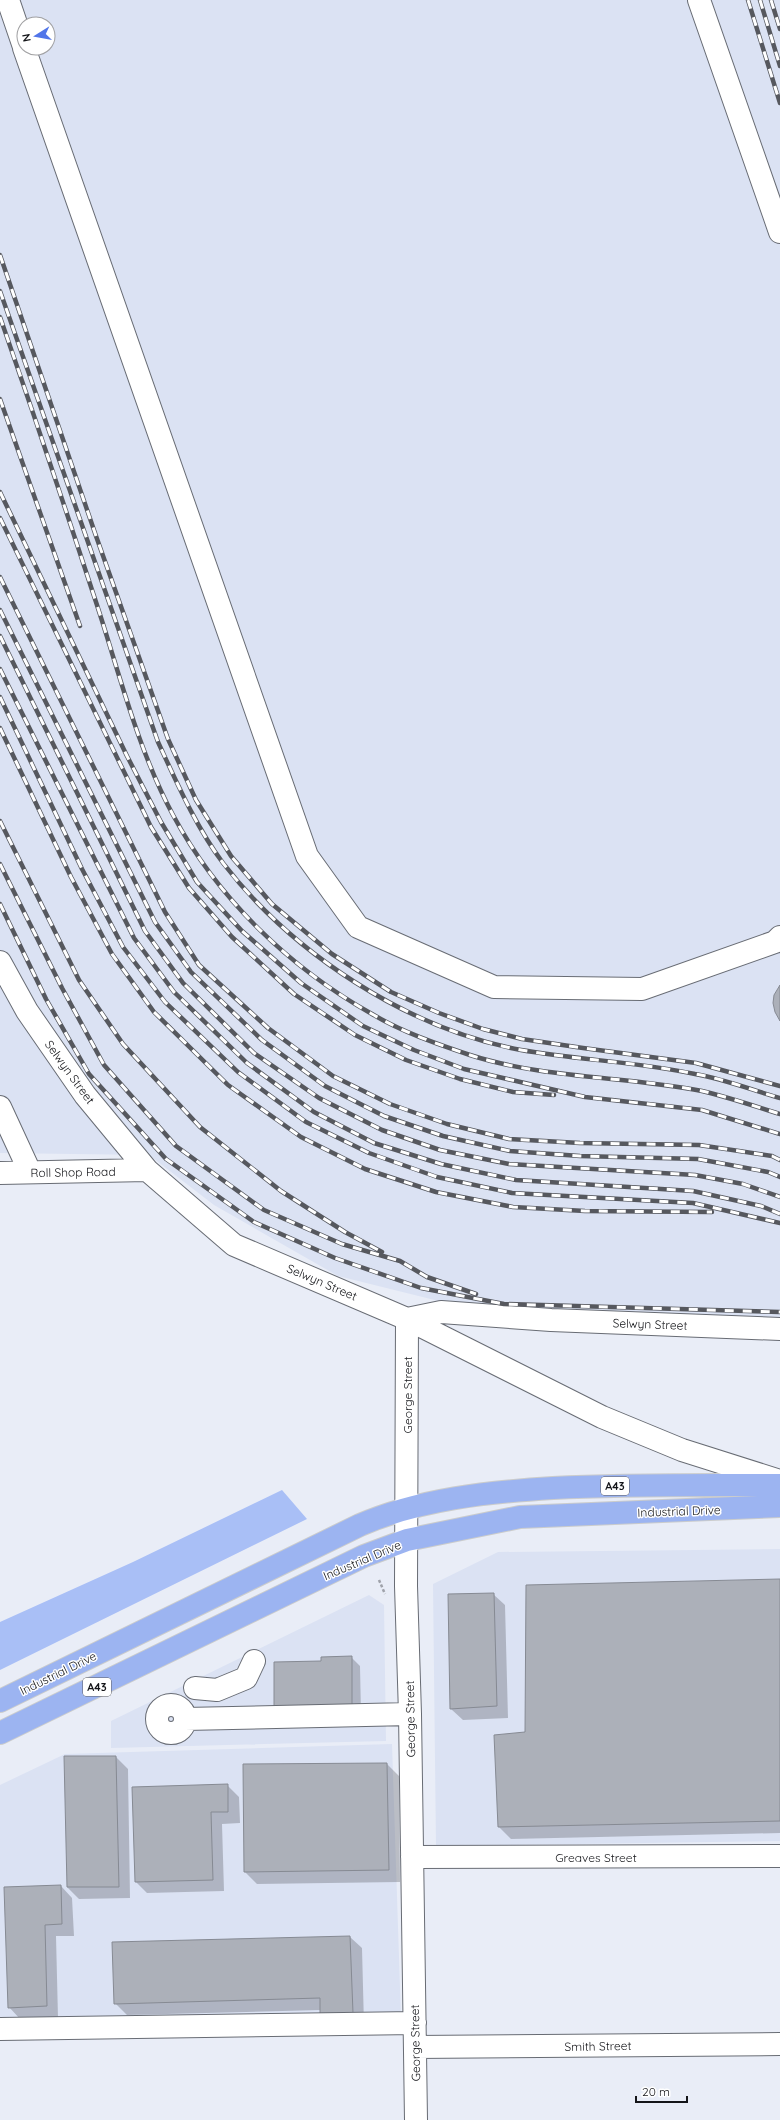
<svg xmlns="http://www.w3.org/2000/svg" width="780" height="2120" font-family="Quicksand,sans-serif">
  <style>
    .built { fill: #dbe2f3; fill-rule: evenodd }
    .green { fill: #a9bff6 }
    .shadow { fill: #0003 }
    .building { fill: #acb0b9; stroke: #868a93 }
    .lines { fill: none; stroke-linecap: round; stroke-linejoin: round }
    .minor-casing { stroke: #686c74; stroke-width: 24 }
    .highway-casing { stroke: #cbcccc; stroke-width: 24 }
    .path { stroke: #9fa2aa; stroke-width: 2.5; stroke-dasharray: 3 2; stroke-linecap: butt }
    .minor { stroke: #fff; stroke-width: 22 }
    .highway { stroke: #9cb4f1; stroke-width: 22 }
    .rail-casing { stroke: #56585e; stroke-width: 4.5 }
    .rail { stroke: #fff; stroke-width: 3; stroke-dasharray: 9; stroke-linecap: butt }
    .labels { text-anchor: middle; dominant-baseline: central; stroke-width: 3; stroke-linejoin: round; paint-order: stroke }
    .shield { fill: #fff; stroke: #5a5b5e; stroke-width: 1 }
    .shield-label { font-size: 11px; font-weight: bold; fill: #141519 }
    .street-label { font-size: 12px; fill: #141519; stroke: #fff }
  </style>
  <rect width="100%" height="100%" fill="#e9edf7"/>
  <path class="built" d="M0 0H780V1325L479 1311 338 1276 214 1205 149 1155 0 1153ZM24 24H48V48H24Z
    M780 1549V1841L436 1846 433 1584 498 1552Z
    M369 1595 384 1605 386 1741 111 1748V1721Z
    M392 1744 401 2018 0 2023V1785L65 1754Z"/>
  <path class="green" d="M282 1490 307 1519 0 1670V1622L133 1562Z"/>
  <path class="shadow" d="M780 1580V1833L511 1839 499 1827 526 1733Z
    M493 1594 505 1605 508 1718 463 1720 451 1709Z
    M351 1657 360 1666 361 1714 275 1706 322 1662Z
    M116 1757 128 1769 130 1898 79 1899 67 1887Z
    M387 1764 399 1776 400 1882 257 1884 245 1872Z
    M227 1785 239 1797 240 1823 222 1824 224 1891 147 1893 136 1882Z
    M61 1886 72 1898 74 1936H56L58 2018 20 2019 9 2007Z
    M350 1937 362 1948 364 2025 321 2010 127 2015 115 2003Z"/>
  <path class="building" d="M780 985V1021L775 1012 773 1003 774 995Z
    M780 1579V1821L498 1827 494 1735 525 1732 526 1585Z
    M494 1593 497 1706 450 1709 448 1594Z
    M352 1656V1706H274V1662L321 1661V1657Z
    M64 1756H116L119 1887H67Z
    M387 1763 389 1870 244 1872 243 1764Z
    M228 1784V1812H211L213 1880 135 1882 132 1787Z
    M61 1885 62 1924 45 1925 47 2006 8 2008 4 1887Z
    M350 1936 353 2013 320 2014V1998L114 2004 112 1942Z"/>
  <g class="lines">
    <g class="minor-casing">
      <path id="minor" d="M8 0 24 47
        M699 0 780 232
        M24 48 307 856 358 927 494 987 642 989 775 942 780 937
        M0 962 27 1011 85 1095 147 1170 234 1245 407 1319 602 1417 682 1450 780 1481
        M0 1107 30 1172
        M0 1173 147 1170
        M407 1319 406 1586 410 1714 416 2120
        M407 1319 441 1312 551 1320 780 1329
        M195 1688 217 1690 246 1678 254 1661
        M157 1719a14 14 0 1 1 28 0a14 14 0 1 1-28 0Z
        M185 1719 410 1714
        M412 1857 780 1856
        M0 2029 415 2023
        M415 2047 780 2044"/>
    </g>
    <g class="highway-casing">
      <path id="highway" d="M0 1701 360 1525C420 1499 488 1492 553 1488 628 1484 704 1485 780 1485
        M0 1733 364 1556 407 1540 520 1517 780 1506"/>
    </g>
    <path class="path" d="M379 1580 385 1594"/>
    <use href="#minor" class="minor"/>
    <use href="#highway" class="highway"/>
    <g class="rail-casing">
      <path id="rail" d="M748 0 780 103
        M760 0 780 66
        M771 0 780 29
        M0 255 96 536 168 739 196 800 231 856 272 904 332 954 391 992 439 1013 483 1029 522 1039 583 1048 696 1063 780 1086
        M0 291 158 742C177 783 196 827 223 863 293 954 408 1029 521 1050 579 1060 638 1062 695 1074 724 1079 752 1090 780 1098
        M0 317C32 409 63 501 93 593 118 667 136 746 173 815 218 899 290 968 372 1014 402 1032 437 1044 470 1055 545 1079 625 1076 702 1091 728 1097 754 1106 780 1114
        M0 399 80 626
        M0 492 127 756 161 822 197 882 242 931 301 983 363 1026 414 1050 464 1069 585 1097 702 1110 780 1134
        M0 518 151 827 189 888 232 937 294 994 355 1035 406 1060 460 1079 513 1092 554 1095
        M0 577 165 912 199 965 268 1028 333 1076 390 1104 447 1124 509 1139 580 1143 699 1145 772 1156 780 1160
        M0 610 155 922 191 972 262 1040 325 1086 384 1116 443 1136 510 1151 580 1156 698 1159 768 1172 780 1177
        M0 636 145 931 183 983 254 1053 319 1098 382 1130 440 1150 509 1164 695 1175 743 1184 780 1197
        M0 669 134 938 174 992 247 1063 314 1112 374 1143 441 1164 516 1180 693 1191 761 1206 780 1214
        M0 697 82 869 123 947 165 1002 238 1072 306 1122 369 1153 437 1177 512 1193 693 1203 780 1223
        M0 728 71 877 112 954 154 1012 228 1085 301 1137 365 1169 436 1192 513 1207 585 1211 712 1212
        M0 821 79 980 123 1044 200 1127 281 1191 345 1232 382 1252
        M0 864 62 988 104 1065 176 1146 264 1210 342 1244 400 1261 427 1277 476 1294
        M0 904 46 999 89 1074 166 1159 254 1222 335 1258 421 1288 504 1304 780 1312"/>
    </g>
    <use href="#rail" class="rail"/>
  </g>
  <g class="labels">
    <g class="shield">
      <rect x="601" y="1477" width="28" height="18" rx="3"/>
      <rect x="83" y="1678" width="28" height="18" rx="3"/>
    </g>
    <g class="shield-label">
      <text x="615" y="1486">A43</text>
      <text x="97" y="1687">A43</text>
    </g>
    <g class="street-label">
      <text transform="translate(70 1072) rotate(54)">Selwyn Street</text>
      <text transform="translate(73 1172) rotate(-1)">Roll Shop Road</text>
      <text transform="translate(322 1282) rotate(23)">Selwyn Street</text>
      <text transform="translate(650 1324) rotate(2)">Selwyn Street</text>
      <text transform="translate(407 1395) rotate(-90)">George Street</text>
      <text transform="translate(679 1511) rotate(-2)">Industrial Drive</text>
      <text transform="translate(362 1560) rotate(-23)">Industrial Drive</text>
      <text transform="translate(58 1673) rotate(-26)">Industrial Drive</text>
      <text transform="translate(410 1719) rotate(-91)">George Street</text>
      <text x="596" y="1857">Greaves Street</text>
      <text transform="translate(415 2043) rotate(-91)">George Street</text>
      <text transform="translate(598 2046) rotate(-1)">Smith Street</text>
    </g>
  </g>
  <g transform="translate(36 36) rotate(259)"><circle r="19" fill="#ffffff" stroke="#a1a1a3"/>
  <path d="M0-3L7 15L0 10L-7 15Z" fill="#5175e9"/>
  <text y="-6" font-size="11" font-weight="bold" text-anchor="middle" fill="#141519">N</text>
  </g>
  <path d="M636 2096v6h51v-6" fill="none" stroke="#141519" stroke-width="2"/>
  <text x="642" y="2096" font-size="12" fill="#141519" stroke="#ffffff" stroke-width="3" paint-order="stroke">20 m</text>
</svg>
